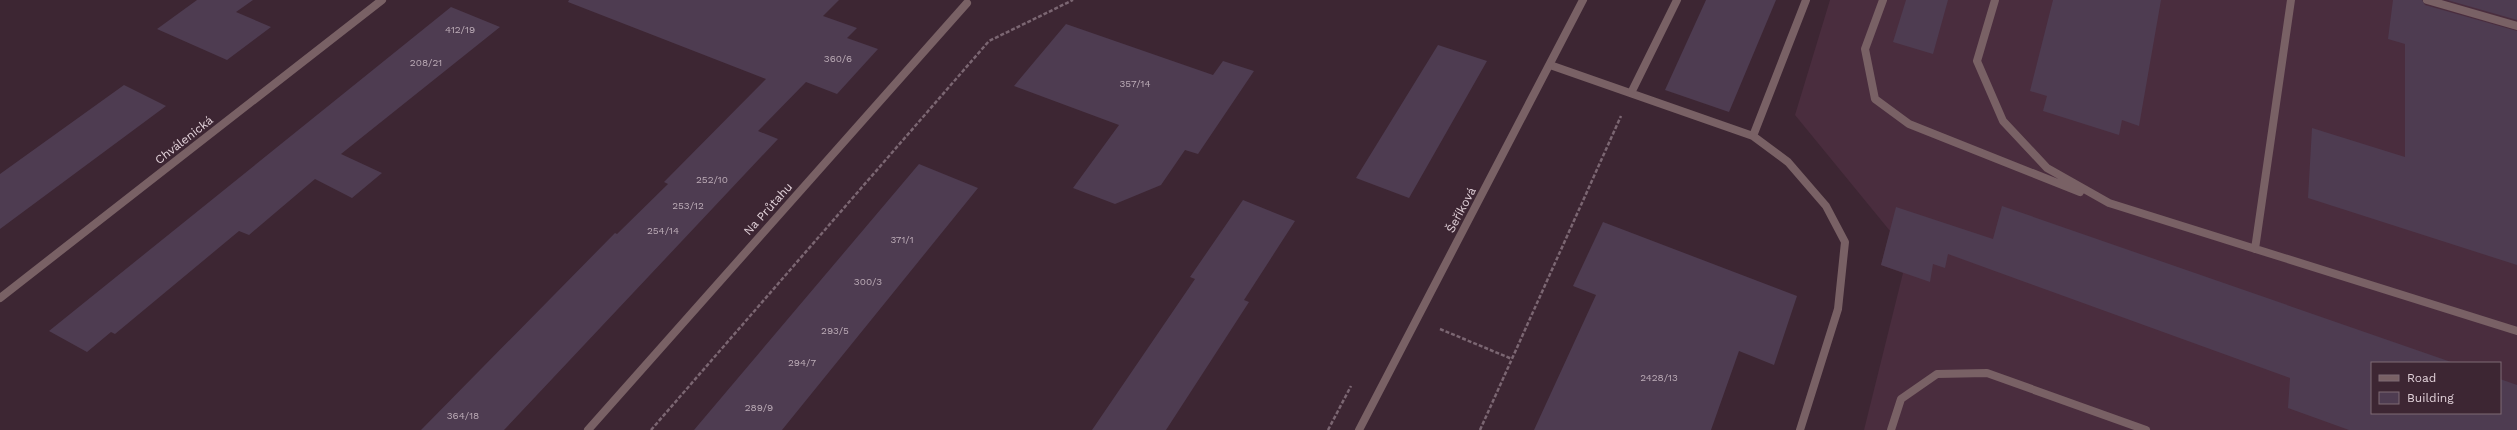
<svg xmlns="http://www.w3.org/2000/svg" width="2517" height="430" font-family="'Work Sans',sans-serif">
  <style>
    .built { fill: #4a2d3e; fill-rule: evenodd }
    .building { fill: #4e3c51 }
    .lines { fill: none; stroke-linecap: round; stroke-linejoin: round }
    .path { stroke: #7b6672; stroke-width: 2.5; stroke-dasharray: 4 2; stroke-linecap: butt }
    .lane { stroke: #796165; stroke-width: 8 }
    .street { stroke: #796165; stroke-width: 8 }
    .labels { text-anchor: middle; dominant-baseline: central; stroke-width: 4; stroke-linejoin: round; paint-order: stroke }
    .number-label { font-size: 10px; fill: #bcacb7 }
    .street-label { font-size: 12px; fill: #e1d1d9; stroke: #3d2633 }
  </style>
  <rect width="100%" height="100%" fill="#3d2633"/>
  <path class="built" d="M1830 0H2517V430H1864L1903 273 1881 265 1890 231 1795 115ZM2372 363H2500V413H2372Z"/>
  <path class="building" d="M197 0H253L236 12 271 27 227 60 157 29Z
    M569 0H839L823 16 857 28 847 38 878 49 837 94 806 82 758 131 778 139 504 430H421L615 233 617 234 668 184 664 182 766 79 568 2Z
    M1706 0H1776L1729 112 1665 90Z
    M1906 0H1948L1933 54 1893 42Z
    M2053 0H2161L2139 126 2122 120 2119 135 2043 111 2047 96 2030 91Z
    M2393 0H2422L2425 5 2517 31V265L2308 198 2312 128 2405 157V44L2388 39Z
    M2447 0H2517V20Z
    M451 7 500 27 341 154 382 173 352 198 315 179 249 235 239 231 115 334 111 332 87 352 49 331Z
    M1066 24 1213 75 1223 61 1254 71 1198 154 1185 150 1161 185 1115 204 1073 188 1119 125 1014 86Z
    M1438 45 1487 61 1409 198 1356 178Z
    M124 85 166 106 0 229V174Z
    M919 164 978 188 782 430H694Z
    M1243 200 1295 221 1244 300 1249 302 1166 430H1092L1195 279 1190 277Z
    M2002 206 2454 363H2372V413H2500V379L2517 385V430H2349L2288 408 2290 378 1948 254 1945 268 1933 264 1930 282 1881 265 1896 207 1993 239Z
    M1603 222 1797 296 1774 365 1739 351 1711 430H1534L1596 295 1573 286Z"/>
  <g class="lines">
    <path class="path" d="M1440 329 1512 359
      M651 430 989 41 1073 0
      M1328 430 1351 386
      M1480 430 1621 116"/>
    <path class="lane" d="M1883 0 1865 49 1875 99 1909 124 2080 192
      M1995 0 1977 61 2003 121 2047 168 2109 203 2517 331
      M2427 0 2517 26
      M1550 65 1753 136 1806 0
      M1631 93 1677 0
      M1753 136 1788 162 1826 206 1845 242 1838 309 1800 430
      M2255 249 2291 0
      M1891 430 1901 399 1937 374 1987 373 2146 430"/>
    <path class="street" d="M0 298 382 0
      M588 430 967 3
      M1359 430 1583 0"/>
  </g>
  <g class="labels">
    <g class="number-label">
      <text x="460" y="29">412/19</text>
      <text x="838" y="58">360/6</text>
      <text x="426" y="62">208/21</text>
      <text x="1135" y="83">357/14</text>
      <text x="712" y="179">252/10</text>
      <text x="688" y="205">253/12</text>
      <text x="663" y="230">254/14</text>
      <text x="902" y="239">371/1</text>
      <text x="868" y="281">300/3</text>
      <text x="835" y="330">293/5</text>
      <text x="802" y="362">294/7</text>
      <text x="1659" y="377">2428/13</text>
      <text x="759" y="407">289/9</text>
      <text x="463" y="415">364/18</text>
    </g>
    <g class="street-label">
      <text transform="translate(184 140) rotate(-38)">Chválenická</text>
      <text transform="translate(768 209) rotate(-48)">Na Průtahu</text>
      <text transform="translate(1461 210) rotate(-62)">Šeříková</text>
    </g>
  </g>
  <rect x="2371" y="362" width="130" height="52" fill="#3d2633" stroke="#7f6a75"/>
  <rect x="2379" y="375" width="20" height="6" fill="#796165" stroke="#7f6a75"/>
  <text x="2407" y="382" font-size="12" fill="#e1d1d9">Road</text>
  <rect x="2379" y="392" width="20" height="12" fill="#4e3c51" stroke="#7f6a75"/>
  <text x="2407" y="402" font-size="12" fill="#e1d1d9">Building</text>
</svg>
